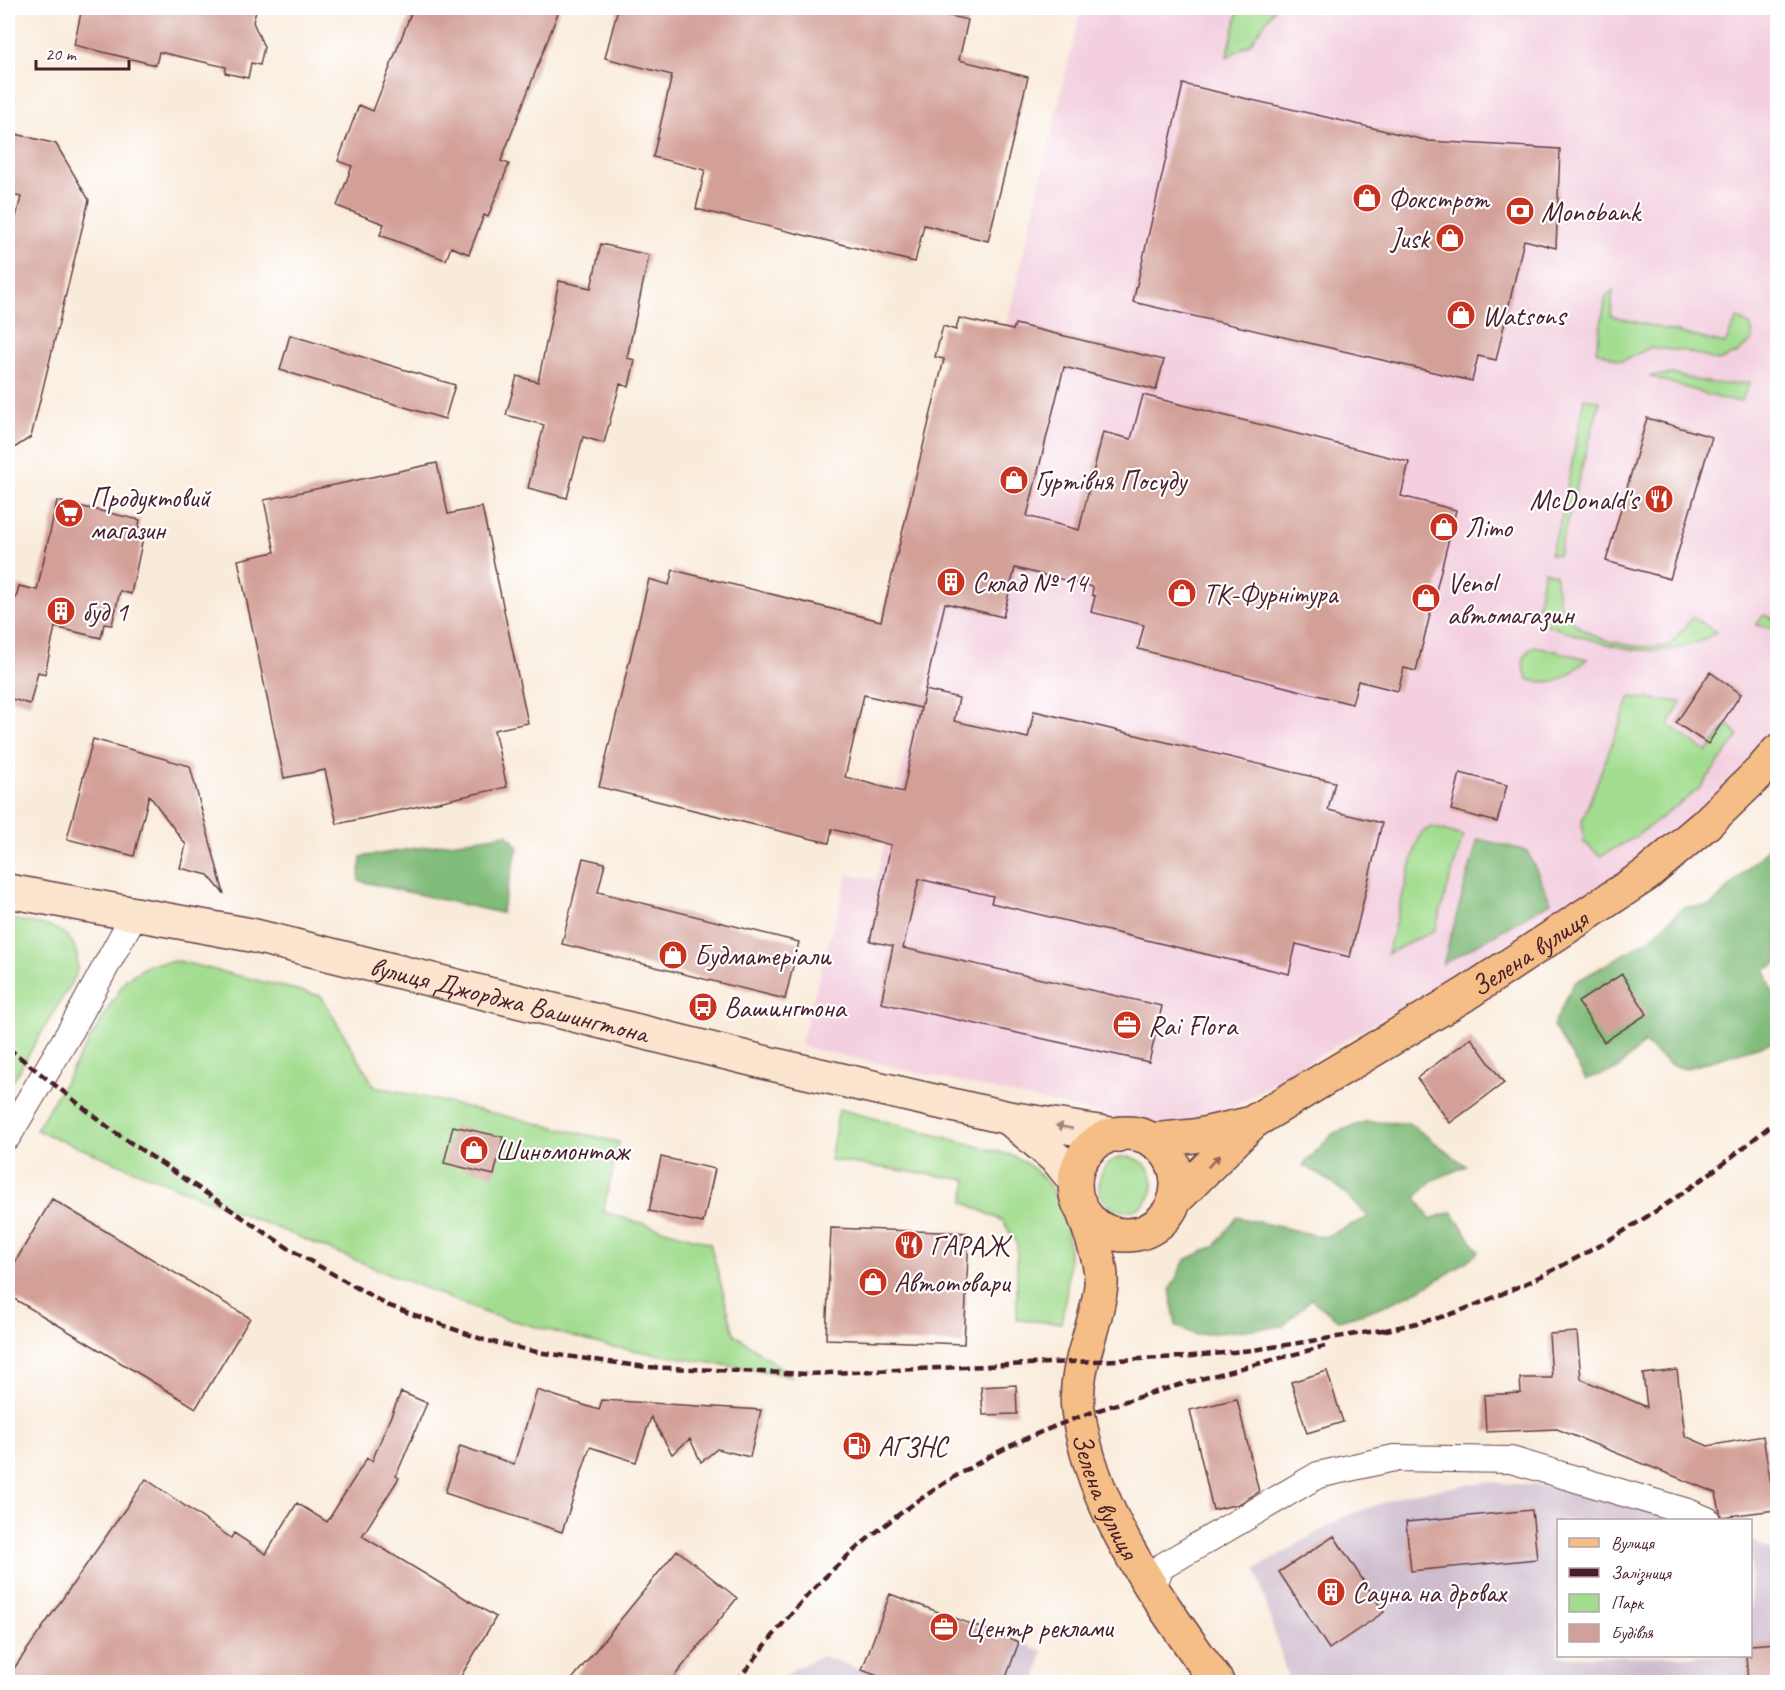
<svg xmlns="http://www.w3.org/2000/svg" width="1785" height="1690" font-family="Caveat,sans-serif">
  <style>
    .built { fill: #f3cfdf }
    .industrial { fill: #cfbdce }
    .green { fill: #a2dd8f; stroke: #767e5d; stroke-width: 1.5 }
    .forest { fill: #81bc7a; stroke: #666e52; stroke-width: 1.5 }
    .building { fill: #d3a098; fill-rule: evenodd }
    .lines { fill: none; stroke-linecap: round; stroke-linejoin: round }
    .minor-casing { stroke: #643e45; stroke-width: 28 }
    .secondary-casing { stroke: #643e45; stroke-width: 36 }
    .primary-casing { stroke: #643e45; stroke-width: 36 }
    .minor { stroke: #fff; stroke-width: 26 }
    .secondary { stroke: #fbe5cf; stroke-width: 33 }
    .primary { stroke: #f6be87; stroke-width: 33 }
    .rail { stroke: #4a1f2b; stroke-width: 4.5; stroke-dasharray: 9 4.5; stroke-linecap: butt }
    .oneway { fill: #a2827d }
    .oneway2 { fill: #976754 }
    .labels { text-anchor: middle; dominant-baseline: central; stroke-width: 4.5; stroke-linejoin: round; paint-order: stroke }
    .poi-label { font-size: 28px; fill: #4a1f2b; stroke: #fff; text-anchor: start }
    .street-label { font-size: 28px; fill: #4a1f2b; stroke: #fff }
  </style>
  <rect width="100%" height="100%" fill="#fff"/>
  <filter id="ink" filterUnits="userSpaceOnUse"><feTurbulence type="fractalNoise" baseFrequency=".0167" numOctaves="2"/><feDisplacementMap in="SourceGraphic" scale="12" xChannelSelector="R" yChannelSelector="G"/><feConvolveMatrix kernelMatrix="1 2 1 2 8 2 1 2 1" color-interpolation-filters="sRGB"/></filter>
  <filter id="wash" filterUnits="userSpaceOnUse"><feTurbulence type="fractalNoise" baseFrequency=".008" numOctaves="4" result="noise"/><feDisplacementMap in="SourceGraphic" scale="24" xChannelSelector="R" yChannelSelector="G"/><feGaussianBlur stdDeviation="1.35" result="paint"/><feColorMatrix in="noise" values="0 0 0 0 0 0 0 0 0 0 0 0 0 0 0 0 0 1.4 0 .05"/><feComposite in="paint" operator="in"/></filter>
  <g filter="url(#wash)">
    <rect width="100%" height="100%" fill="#f9ebda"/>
    <path class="built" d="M1081 8H1777V729L1728 786 1650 852 1581 900 1216 1117 1182 1123H1141L800 1046 848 874 876 880Z"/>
    <path class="industrial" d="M1486 1482 1586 1489 1707 1520H1558V1656H1750L1751 1540 1769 1549 1777 1554V1682H1289L1256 1569 1345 1516 1411 1493Z
      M890 1594 1043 1651 1036 1681 1039 1682H782L793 1669 822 1656 862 1670Z"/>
    <path class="green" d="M1239 8H1275L1250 44 1227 57Z
      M1613 290 1611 316 1725 344 1737 318 1751 326 1753 340 1736 354 1718 361 1685 351 1649 348 1622 361 1596 351 1606 297Z
      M1673 374C1700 382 1722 387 1750 382L1741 401 1725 400 1649 376Z
      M1584 398 1600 401 1558 555 1550 554 1562 516Z
      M1544 571 1555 574C1557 584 1557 601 1563 610 1584 643 1635 649 1669 646L1693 617 1716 632C1665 669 1598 643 1543 623L1537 609Z
      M1764 615 1777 620V629L1756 625Z
      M1535 646 1587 659C1569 677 1555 686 1529 680 1521 666 1520 655 1535 646Z
      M1630 697 1681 702 1669 725 1707 752 1728 724 1739 736 1699 789 1635 837 1601 856 1584 842 1582 821Z
      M1432 827 1463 836 1435 930 1387 954 1416 846 1422 832Z
      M8 919C44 924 85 926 76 975L8 1089Z
      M178 961 321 996 374 1086 619 1142 603 1212 710 1243 734 1334 792 1376 607 1346 488 1314 36 1130 126 979 150 964Z
      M839 1109 1014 1156C1079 1189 1074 1262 1061 1323L1017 1320V1244L1003 1221 964 1202 967 1180 830 1160Z
      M1099 1184a27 27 0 1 1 54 0a27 27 0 1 1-54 0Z"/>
    <path class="forest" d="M507 834 518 847 501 913 359 881 361 857Z
      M1478 839 1527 851 1551 902 1443 964Z
      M1777 839V963L1765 970 1777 1005V1041L1685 1069 1669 1064 1644 1043 1616 1070 1586 1079 1553 1026 1574 983 1650 939 1684 907 1711 906Z
      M1365 1122 1409 1123 1466 1166 1431 1181 1416 1198 1430 1219 1452 1212 1479 1252C1436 1285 1392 1307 1338 1320L1311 1299 1283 1326 1196 1335 1176 1326 1170 1290 1185 1260 1215 1246 1237 1217 1324 1237 1369 1217 1337 1186 1303 1165 1334 1133Z"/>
    <g id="blocks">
      <path class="building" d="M82 8H257L253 22 264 47 260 65 251 63 248 78 225 73 226 67 159 52 156 65 74 45Z
        M413 8H560L501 161 509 164 488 217 484 215 469 254 451 247 446 260 380 235 384 224 337 206 352 166 338 161 359 105 373 111Z
        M618 8H915L968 20 959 60 1028 77 988 241 924 225 915 262 696 209 705 170 653 157 672 75 605 58Z
        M1183 84 1429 141 1560 149 1556 248 1524 240 1496 360 1478 356 1472 381 1133 302Z
        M8 132 56 144 89 200 31 437 8 452V250L21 197 8 194Z
        M601 244 649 255 627 358 635 360 629 387 620 384 604 443 583 437 567 498 528 488 544 425 506 415 517 376 538 382 559 281 591 288Z
        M959 318 1013 330 1015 324 1164 360 1156 390 1064 367 1027 516 1079 530 1103 432 1131 439 1143 395 1409 462 1401 496 1456 510 1416 671 1404 668 1398 691 1358 681 1352 704 1138 649 1144 625 1091 612 1095 596 1092 595 1093 587 1015 568 1003 617 945 603 925 690 959 698 954 721 1028 738 1034 711 1335 782 1328 810 1382 823 1350 957 1296 944 1289 974 991 903 993 896 919 879 903 948 1162 1006 1149 1062 881 1003 893 946 870 941 891 845 832 829 829 843 599 787 649 579 669 585 673 570 881 621 944 359 935 357 943 326 956 330ZM925 690 903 792 845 777 864 695 921 708Z
        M290 335 455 385 445 419 280 370Z
        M1647 418 1712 437 1670 579 1606 561Z
        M437 463 448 514 482 507 528 723 494 730 507 787 337 824 325 770 284 778 238 560 275 552 264 500Z
        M57 501 140 520 137 536 143 538 131 594 120 591 112 625 104 624 101 638 55 627 45 674 38 672 30 704 8 698V596L16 598 19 586 37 590Z
        M1710 672 1741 694 1708 744 1676 723Z
        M93 739 190 766 224 894 208 875 180 868 186 845 149 795 134 856 67 839Z
        M1460 773 1507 785 1497 822 1451 810Z
        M583 858 605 863 598 892 799 942 785 999 562 944Z
        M1622 974 1647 1014 1604 1042 1578 1002Z
        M1471 1038 1504 1083 1450 1123 1417 1078Z
        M453 1126 503 1137 494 1175 444 1163Z
        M661 1157 715 1169 703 1223 649 1211Z
        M52 1199 250 1318 196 1408 8 1295V1274Z
        M831 1228 969 1233 964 1344 826 1339Z
        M1577 1332 1581 1379 1647 1407 1643 1374 1677 1370 1685 1436 1708 1446 1763 1436 1775 1510 1721 1517 1716 1493 1557 1429 1486 1432 1484 1395 1521 1393 1520 1378H1552L1549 1334Z
        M1327 1371 1343 1422 1307 1433 1291 1382Z
        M1016 1385 1017 1414 983 1415 981 1387Z
        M537 1390 599 1410 602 1400 761 1410 750 1457 717 1449 701 1462 690 1439 672 1454 651 1417 636 1462 590 1447 562 1532 445 1493 460 1446 514 1464Z
        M401 1392 427 1403 396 1476 399 1478 362 1536 496 1617 457 1683H8V1677L146 1479 231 1538 234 1533 266 1554 297 1503 327 1522 367 1458 372 1461Z
        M1237 1399 1259 1492 1239 1504 1213 1510 1190 1410Z
        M1532 1510 1537 1559 1411 1571 1406 1522Z
        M1334 1536 1384 1612 1329 1649 1279 1572Z
        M677 1550 737 1598 669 1683H569Z
        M890 1594 1019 1642 1004 1683H896L862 1670Z
        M1778 1643V1683H1748L1746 1656H1750V1645Z"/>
    </g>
  </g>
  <g filter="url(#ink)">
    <use href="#blocks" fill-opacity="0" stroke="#643e45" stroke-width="1.5"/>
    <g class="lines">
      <g class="minor-casing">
        <path id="minor" d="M8 1136 71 1030 135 913
          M1152 1589 1161 1567 1318 1475 1394 1458 1511 1460 1688 1512 1707 1520"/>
      </g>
      <g class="secondary-casing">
        <g id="secondary">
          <path id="s1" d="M8 891 251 935 767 1063 1009 1118 1118 1135"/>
          <path d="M1010 1119 1058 1160 1075 1181"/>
        </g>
      </g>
      <g class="primary-casing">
        <g id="primary">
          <circle cx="1126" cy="1184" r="51"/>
          <path d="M1152 1140 1194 1136 1252 1123"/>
          <path id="s2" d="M1175 1200 1253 1122 1464 995 1646 875 1706 824 1761 771 1778 751"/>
          <path id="s3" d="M1081 1206C1088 1228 1103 1262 1101 1285 1097 1327 1073 1367 1078 1410 1092 1513 1159 1600 1217 1682"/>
        </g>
      </g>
      <use href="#minor" class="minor"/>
      <use href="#secondary" class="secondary"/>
      <use href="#primary" class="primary"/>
      <path class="rail" d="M8 1048 113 1131 291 1250 387 1305 484 1340 537 1352 646 1367 808 1374 1183 1357 1253 1350 1389 1329
        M1383 1331C1409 1324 1437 1320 1462 1310 1577 1267 1685 1199 1778 1119
        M736 1682C756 1658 775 1632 796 1608 854 1541 944 1476 1025 1439 1118 1397 1226 1373 1325 1346"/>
    </g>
    <defs><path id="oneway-solid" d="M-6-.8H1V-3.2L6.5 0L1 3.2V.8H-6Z" transform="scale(1.5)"/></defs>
    <use class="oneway" href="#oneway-solid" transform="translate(1064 1127) rotate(-170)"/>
    <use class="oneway2" href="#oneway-solid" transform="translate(1214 1161) rotate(-45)"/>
  </g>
  <defs>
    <g id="shop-disc" transform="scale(1.5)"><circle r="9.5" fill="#c8321e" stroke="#fff"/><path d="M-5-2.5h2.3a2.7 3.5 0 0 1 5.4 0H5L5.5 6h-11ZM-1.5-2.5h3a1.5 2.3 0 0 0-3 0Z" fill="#fff"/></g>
    <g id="bank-disc" transform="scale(1.5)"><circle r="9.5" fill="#c8321e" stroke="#fff"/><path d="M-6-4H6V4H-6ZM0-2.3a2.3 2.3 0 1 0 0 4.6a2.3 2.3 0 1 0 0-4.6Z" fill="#fff"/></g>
    <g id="restaurant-disc" transform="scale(1.5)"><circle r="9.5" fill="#c8321e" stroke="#fff"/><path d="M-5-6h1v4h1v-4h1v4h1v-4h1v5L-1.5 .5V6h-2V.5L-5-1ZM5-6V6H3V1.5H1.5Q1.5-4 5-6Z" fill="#fff"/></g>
    <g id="supermarket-disc" transform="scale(1.5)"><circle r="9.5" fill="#c8321e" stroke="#fff"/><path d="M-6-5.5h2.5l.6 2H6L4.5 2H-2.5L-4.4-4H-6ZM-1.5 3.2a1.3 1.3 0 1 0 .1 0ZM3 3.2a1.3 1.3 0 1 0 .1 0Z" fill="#fff"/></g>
    <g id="building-disc" transform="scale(1.5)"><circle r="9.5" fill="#c8321e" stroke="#fff"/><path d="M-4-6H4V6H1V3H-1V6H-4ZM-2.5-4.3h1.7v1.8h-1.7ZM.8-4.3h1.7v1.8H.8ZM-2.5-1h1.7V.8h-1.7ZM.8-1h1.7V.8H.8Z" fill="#fff"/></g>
    <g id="bus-disc" transform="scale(1.5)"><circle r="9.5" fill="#c8321e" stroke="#fff"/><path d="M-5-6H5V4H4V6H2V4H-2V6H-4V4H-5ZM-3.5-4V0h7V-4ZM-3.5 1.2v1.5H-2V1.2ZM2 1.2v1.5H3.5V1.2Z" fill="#fff"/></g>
    <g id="office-disc" transform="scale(1.5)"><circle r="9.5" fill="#c8321e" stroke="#fff"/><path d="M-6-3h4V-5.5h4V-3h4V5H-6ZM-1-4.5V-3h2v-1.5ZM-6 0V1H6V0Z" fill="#fff"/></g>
    <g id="fuel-disc" transform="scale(1.5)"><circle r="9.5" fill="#c8321e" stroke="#fff"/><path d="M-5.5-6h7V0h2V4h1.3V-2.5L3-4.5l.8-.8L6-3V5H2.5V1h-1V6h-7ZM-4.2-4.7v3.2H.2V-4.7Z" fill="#fff"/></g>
  </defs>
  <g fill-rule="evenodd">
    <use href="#shop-disc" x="1367" y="198"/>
    <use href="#bank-disc" x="1520" y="211"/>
    <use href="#shop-disc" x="1450" y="238"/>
    <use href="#shop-disc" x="1461" y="315"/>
    <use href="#shop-disc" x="1014" y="480"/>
    <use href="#restaurant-disc" x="1659" y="499"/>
    <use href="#supermarket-disc" x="69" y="513"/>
    <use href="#shop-disc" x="1444" y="527"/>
    <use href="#building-disc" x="951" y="582"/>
    <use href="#shop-disc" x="1182" y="593"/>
    <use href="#shop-disc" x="1426" y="598"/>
    <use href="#building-disc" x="61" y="611"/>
    <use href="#shop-disc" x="673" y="955"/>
    <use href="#bus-disc" x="703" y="1007"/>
    <use href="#office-disc" x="1127" y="1025"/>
    <use href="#shop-disc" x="474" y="1150"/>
    <use href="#restaurant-disc" x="909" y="1245"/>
    <use href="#shop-disc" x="873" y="1282"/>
    <use href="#fuel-disc" x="857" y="1446"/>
    <use href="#building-disc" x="1331" y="1592"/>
    <use href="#office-disc" x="944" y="1627"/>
  </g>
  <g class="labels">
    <g class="poi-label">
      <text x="1388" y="198">Фокстрот</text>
      <text x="1541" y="211">Monobank</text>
      <text x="1429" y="238" text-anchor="end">Jusk</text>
      <text x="1482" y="315">Watsons</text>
      <text x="1035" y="480">Гуртівня Посуду</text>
      <text x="90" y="497">Продуктовий<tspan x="90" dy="32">магазин</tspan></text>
      <text x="1638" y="499" text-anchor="end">McDonald's</text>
      <text x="1465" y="527">Літо</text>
      <text x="972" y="582">Склад № 14</text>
      <text x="1447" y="582">Venol<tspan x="1447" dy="32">автомагазин</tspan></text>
      <text x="1203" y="593">ТК-Фурнітура</text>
      <text x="82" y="611">буд 1</text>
      <text x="694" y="955">Будматеріали</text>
      <text x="724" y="1007">Вашингтона</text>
      <text x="1148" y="1025">Rai Flora</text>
      <text x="495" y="1150">Шиномонтаж</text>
      <text x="930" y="1245">ГАРАЖ</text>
      <text x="894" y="1282">Автотовари</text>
      <text x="878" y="1446">АГЗНС</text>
      <text x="1352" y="1592">Сауна на дровах</text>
      <text x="965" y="1627">Центр реклами</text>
    </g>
    <g class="street-label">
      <text stroke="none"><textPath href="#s2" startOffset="434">Зелена вулиця</textPath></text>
      <text stroke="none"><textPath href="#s1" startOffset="513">вулиця Джорджа Вашингтона</textPath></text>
      <text stroke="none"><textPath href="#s3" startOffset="300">Зелена вулиця</textPath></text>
    </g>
  </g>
  <rect width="1785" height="1690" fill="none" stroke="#fff" stroke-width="30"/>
  <rect x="1557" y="1519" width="195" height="138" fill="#ffffff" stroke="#b7a5aa" stroke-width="1.5"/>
  <rect x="1569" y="1538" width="30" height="9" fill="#f6be87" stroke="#b7a5aa" stroke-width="1.5"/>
  <text x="1611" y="1549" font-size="18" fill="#4a1f2b">Вулиця</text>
  <rect x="1569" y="1568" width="30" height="9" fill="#4a1f2b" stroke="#b7a5aa" stroke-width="1.5"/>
  <text x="1611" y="1579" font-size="18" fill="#4a1f2b">Залізниця</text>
  <rect x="1569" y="1594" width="30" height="18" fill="#a2dd8f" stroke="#b7a5aa" stroke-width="1.5"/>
  <text x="1611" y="1609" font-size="18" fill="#4a1f2b">Парк</text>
  <rect x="1569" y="1624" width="30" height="18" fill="#d3a098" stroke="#b7a5aa" stroke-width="1.5"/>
  <text x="1611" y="1639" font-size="18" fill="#4a1f2b">Будівля</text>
  <path d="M36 60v9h93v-9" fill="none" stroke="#4a1f2b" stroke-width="3"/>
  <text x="45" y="60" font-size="18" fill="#4a1f2b" stroke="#ffffff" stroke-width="4.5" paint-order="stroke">20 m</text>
</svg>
